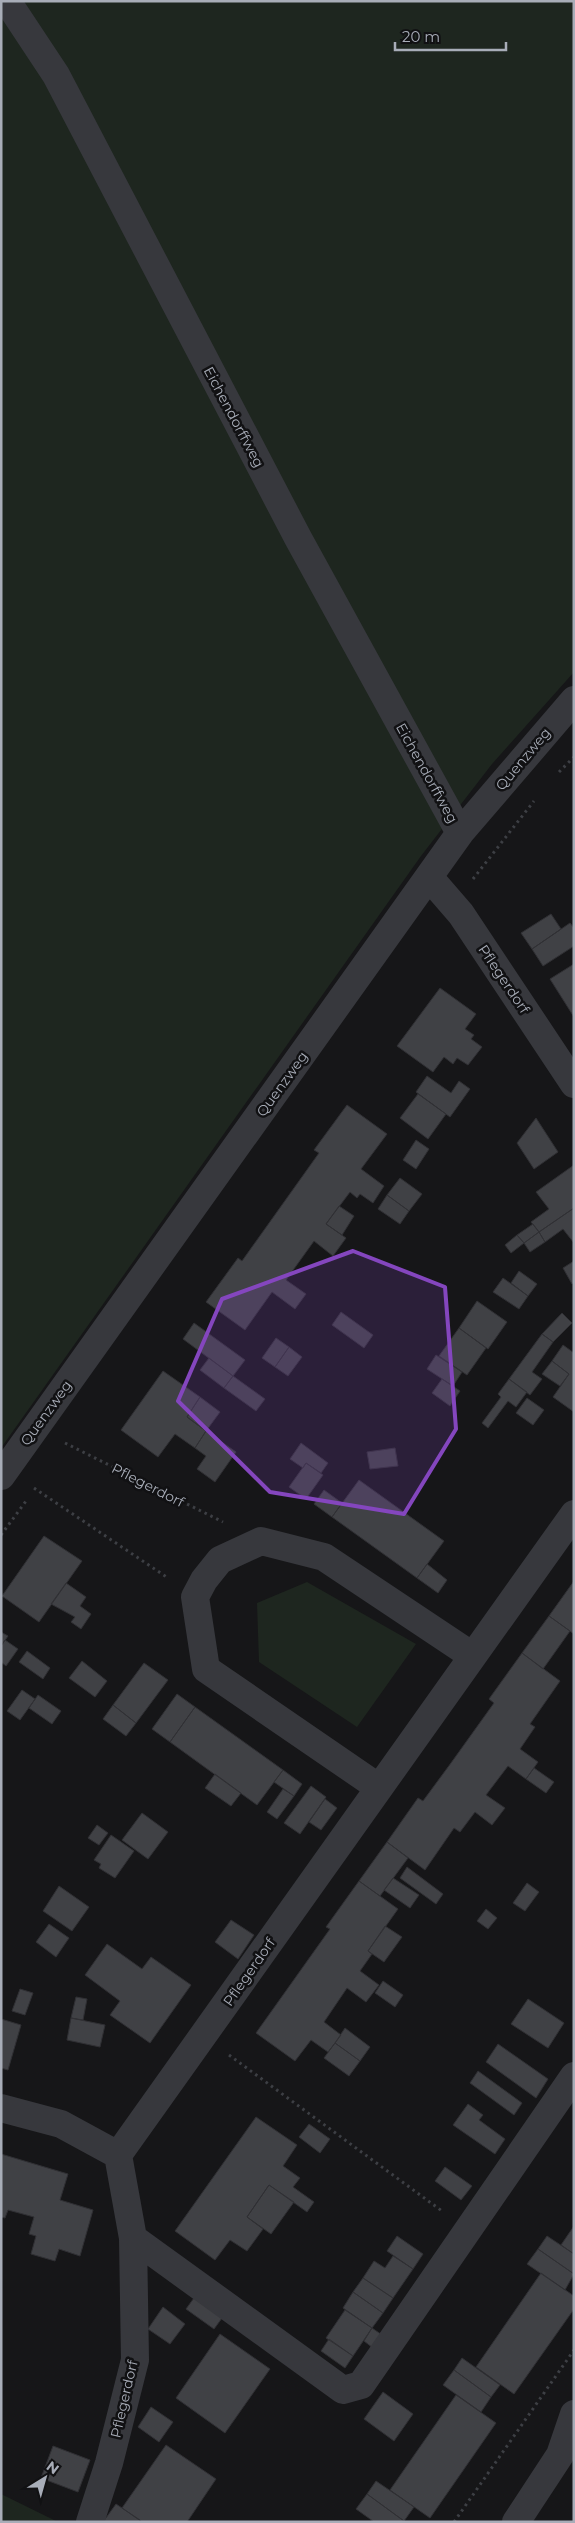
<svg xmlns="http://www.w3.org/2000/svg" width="575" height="2523" font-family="Montserrat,sans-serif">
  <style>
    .green { fill: #1e261f }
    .building { fill: #404145; stroke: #303034 }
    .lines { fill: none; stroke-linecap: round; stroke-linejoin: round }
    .path { stroke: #3d3f44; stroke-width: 3; stroke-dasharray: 2.5 4; stroke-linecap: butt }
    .minor { stroke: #37383d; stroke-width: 28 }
    .marked { fill: #8446be; fill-opacity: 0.2; stroke: #8446be; stroke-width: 4; stroke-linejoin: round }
    .labels { text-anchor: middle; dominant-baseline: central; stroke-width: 5; stroke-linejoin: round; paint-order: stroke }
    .street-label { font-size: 14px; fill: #a8adb8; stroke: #111113 }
  </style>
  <rect width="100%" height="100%" fill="#161618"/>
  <path class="green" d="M1 1H574V672L492 764 421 856 1 1448Z
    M307 1582 416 1644 357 1727 259 1662 257 1603Z
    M1 2494 58 2522H1Z"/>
  <path class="building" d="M551 914 561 929 532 949 521 933Z
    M570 923 574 928V946L543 966 532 949Z
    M574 964V1017L550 979Z
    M440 988 476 1014 465 1029 474 1035 471 1039 482 1047 468 1065 457 1058 453 1064 444 1057 433 1072 397 1046Z
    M427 1076 451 1093 459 1081 470 1089 450 1117 416 1092Z
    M418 1094 446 1114 428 1139 400 1118Z
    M347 1105 387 1134 361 1169 384 1186 373 1203 360 1194 357 1198 350 1192 326 1224 346 1238 333 1256 314 1241 286 1280 306 1294 295 1309 272 1292 245 1330 206 1302 238 1258 242 1261 319 1153 314 1150Z
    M536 1118 558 1152 534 1169 517 1143Z
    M416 1140 429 1149 416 1169 403 1160Z
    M574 1165V1208L539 1232 531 1222 549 1209 536 1192Z
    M400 1178 422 1194 409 1211 387 1195Z
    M387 1195 409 1211 400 1224 378 1209Z
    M339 1206 354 1216 342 1235 326 1224Z
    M574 1208V1243L563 1229 545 1242 539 1232Z
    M533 1224 539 1232 524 1243 517 1235Z
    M539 1232 545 1242 530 1252 524 1243Z
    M517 1235 524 1243 511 1253 505 1245Z
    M574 1261V1282L572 1284 563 1268Z
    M519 1271 537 1284 528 1296 511 1283Z
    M503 1278 528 1296 519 1309 493 1292Z
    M477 1301 507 1322 488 1349 459 1328Z
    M341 1312 373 1335 364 1348 332 1325Z
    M562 1313 572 1323 553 1342 542 1334Z
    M194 1323 245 1360 233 1376 183 1339Z
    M459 1328 486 1348 467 1375 439 1356Z
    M542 1334 553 1342 532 1372 542 1379 530 1395 509 1379Z
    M276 1338 289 1347 275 1367 262 1358Z
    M563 1345 574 1353V1412L553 1397 569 1374 552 1361Z
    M289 1347 302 1357 288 1376 275 1367Z
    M436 1355 462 1372 453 1386 427 1369Z
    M209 1358 233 1376 224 1388 200 1370Z
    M552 1361 569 1374 560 1386 542 1374Z
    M163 1371 200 1397 187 1417 206 1431 195 1448 175 1434 158 1457 121 1430Z
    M233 1376 265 1399 256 1411 224 1388Z
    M442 1379 460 1391 450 1406 432 1393Z
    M509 1379 527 1392 516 1407 508 1401 488 1428 482 1423 501 1397 498 1394Z
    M200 1397 220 1412 206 1431 187 1417Z
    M527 1398 544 1410 533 1425 516 1413Z
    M206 1431 236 1452 215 1482 197 1469 206 1456 195 1448Z
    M301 1443 328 1463 321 1473 306 1463 303 1468 290 1459Z
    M395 1448 398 1466 370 1469 367 1452Z
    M306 1463 323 1475 306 1499 289 1487Z
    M359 1480 444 1541 417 1578 332 1517Z
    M324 1490 342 1503 332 1517 314 1504Z
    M44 1536 82 1561 39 1622 2 1596Z
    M427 1564 447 1580 438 1593 417 1578Z
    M574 1581V1634L549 1616Z
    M66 1583 86 1597 80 1606 91 1614 81 1629 71 1622 75 1617 51 1604Z
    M549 1616 570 1631 543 1669 522 1653Z
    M1 1632 8 1636 1 1646Z
    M5 1640 18 1649 6 1666 1 1662V1646Z
    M27 1651 50 1668 43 1679 19 1662Z
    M522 1653 560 1681 530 1724 535 1727 520 1749 538 1762 526 1779 508 1766 486 1795 505 1808 492 1825 475 1812 460 1832 454 1828 425 1870 387 1842 418 1798 423 1801 451 1763 494 1703 489 1699Z
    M82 1661 107 1681 95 1697 69 1678Z
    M144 1663 168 1680 136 1723 113 1705Z
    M22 1690 35 1699 20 1720 7 1711Z
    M177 1694 195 1707 170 1742 152 1729Z
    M38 1695 61 1711 52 1724 29 1708Z
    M113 1705 136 1723 126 1736 103 1719Z
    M195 1707 283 1770 257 1805 170 1742Z
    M534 1768 554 1782 546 1793 526 1779Z
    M283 1770 302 1784 294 1796 274 1782Z
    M215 1774 241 1793 231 1806 205 1788Z
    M311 1786 326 1797 300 1834 284 1823Z
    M283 1789 294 1796 277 1819 267 1812Z
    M325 1799 337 1808 321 1830 309 1822Z
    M142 1813 168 1832 148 1859 122 1840Z
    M97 1825 108 1833 99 1845 88 1838Z
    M111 1835 134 1851 115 1878 99 1868 101 1864 94 1860Z
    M387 1842 408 1858 380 1896 359 1881Z
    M407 1867 443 1894 436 1904 400 1878Z
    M393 1878 419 1895 410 1908 384 1890Z
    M359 1881 398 1909 368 1951 372 1954 360 1971 379 1985 366 2002 347 1988 324 2022 341 2035 335 2043 328 2052 311 2040 295 2061 256 2033 330 1929 326 1927Z
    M527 1883 539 1892 525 1911 513 1903Z
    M59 1886 89 1907 72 1931 43 1911Z
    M486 1909 497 1918 488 1929 477 1921Z
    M231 1920 254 1935 238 1959 215 1942Z
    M49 1924 69 1938 56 1957 36 1942Z
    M385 1926 402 1937 384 1962 368 1951Z
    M107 1944 142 1969 151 1957 191 1985 150 2043 110 2015 120 2001 85 1975Z
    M383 1981 403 1995 395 2007 375 1993Z
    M20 1989 33 1993 25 2015 12 2011Z
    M76 1997 87 1999 83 2020 71 2018Z
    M528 1999 564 2023 548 2048 511 2024Z
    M71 2018 105 2025 100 2047 67 2040Z
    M1 2019 21 2025 8 2070 1 2068Z
    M345 2028 370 2047 360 2061 335 2043Z
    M335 2043 360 2061 349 2076 324 2058Z
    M498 2044 548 2079 536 2098 486 2062Z
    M478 2071 522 2103 514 2115 470 2083Z
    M468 2104 483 2115 479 2120 505 2139 495 2154 453 2125Z
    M256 2117 297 2145 283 2166 300 2178 293 2187 314 2202 307 2212 269 2185 247 2217 263 2229 247 2251 230 2240 215 2260 175 2231Z
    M309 2124 330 2139 320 2153 299 2137Z
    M1 2154 68 2174 60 2200 93 2210 80 2256 59 2249 55 2261 31 2254 36 2236 29 2234 34 2217 8 2210 5 2218 1 2217Z
    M445 2167 472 2186 461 2200 435 2181Z
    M269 2185 294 2202 271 2234 247 2217Z
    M574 2226V2254L561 2245Z
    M397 2236 423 2254 413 2269 387 2251Z
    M547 2236 574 2254V2274L538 2249Z
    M538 2249 574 2274 565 2290 527 2264Z
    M393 2256 413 2269 393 2298 363 2278 374 2261 385 2268Z
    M541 2273 574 2296V2309L514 2394 476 2367Z
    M363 2278 393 2298 383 2313 353 2292Z
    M353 2292 383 2313 372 2328 343 2308Z
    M194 2298 222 2318 214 2329 186 2309Z
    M163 2307 185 2324 170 2344 148 2329Z
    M345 2310 372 2328 353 2356 326 2338Z
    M372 2328 382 2335 373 2348 364 2341Z
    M220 2334 270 2369 225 2433 176 2398Z
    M329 2339 353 2356 345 2368 321 2351Z
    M462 2358 500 2385 491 2397 454 2370Z
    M454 2370 491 2397 481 2412 443 2385Z
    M383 2392 413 2414 394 2441 364 2419Z
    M456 2395 496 2423 430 2518 390 2490Z
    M151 2407 173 2422 159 2442 138 2427Z
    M166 2445 216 2479 187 2522H142L122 2508Z
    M53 2446 90 2460 78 2492 41 2478Z
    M376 2481 414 2507 404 2521 367 2494Z
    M367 2494 404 2521V2522H374L370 2519 356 2509Z
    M116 2504 140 2520 139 2522H103Z"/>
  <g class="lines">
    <path class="path" d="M559 772 574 757
      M473 879 534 801
      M65 1443 223 1522
      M34 1488 168 1578
      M1 1535 26 1501
      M229 2055 442 2211
      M454 2522 574 2350"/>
    <path class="minor" d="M7 1 56 75 298 538 460 833
      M429 877 461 914 574 1084
      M1 1476 460 833 574 700
      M378 1787 206 1669 195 1597 204 1580 220 1560 261 1541 324 1557 471 1655
      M1 2108 61 2124 118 2155 574 1514
      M133 2238 343 2390 361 2385 574 2076
      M90 2522 109 2463 135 2360 133 2238 118 2155
      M516 2522 560 2455 574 2414"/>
  </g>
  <path class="marked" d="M353 1251 445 1287 456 1429 404 1514 270 1492 178 1401 222 1299Z"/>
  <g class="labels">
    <g class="street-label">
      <text transform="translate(234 417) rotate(62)">Eichendorffweg</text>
      <text transform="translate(523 759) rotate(-50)">Quenzweg</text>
      <text transform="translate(427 773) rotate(61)">Eichendorffweg</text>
      <text transform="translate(504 979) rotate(56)">Pflegerdorf</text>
      <text transform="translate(282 1084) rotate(-54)">Quenzweg</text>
      <text transform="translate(46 1413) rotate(-54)">Quenzweg</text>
      <text transform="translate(148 1485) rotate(27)">Pflegerdorf</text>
      <text transform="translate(249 1972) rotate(-55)">Pflegerdorf</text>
      <text transform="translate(124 2399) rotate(-77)">Pflegerdorf</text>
    </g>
  </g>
  <rect width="575" height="2523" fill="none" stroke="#a8adb8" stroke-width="5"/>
  <g transform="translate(45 2478) rotate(37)" stroke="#111113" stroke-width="4" paint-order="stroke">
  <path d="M0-4L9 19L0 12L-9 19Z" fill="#a8adb8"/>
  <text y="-8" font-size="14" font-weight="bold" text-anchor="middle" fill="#a8adb8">N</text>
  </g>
  <path d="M395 42v8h111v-8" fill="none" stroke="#a8adb8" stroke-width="2.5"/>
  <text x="402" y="42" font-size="15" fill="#a8adb8" stroke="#111113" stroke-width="4" paint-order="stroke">20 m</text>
</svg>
